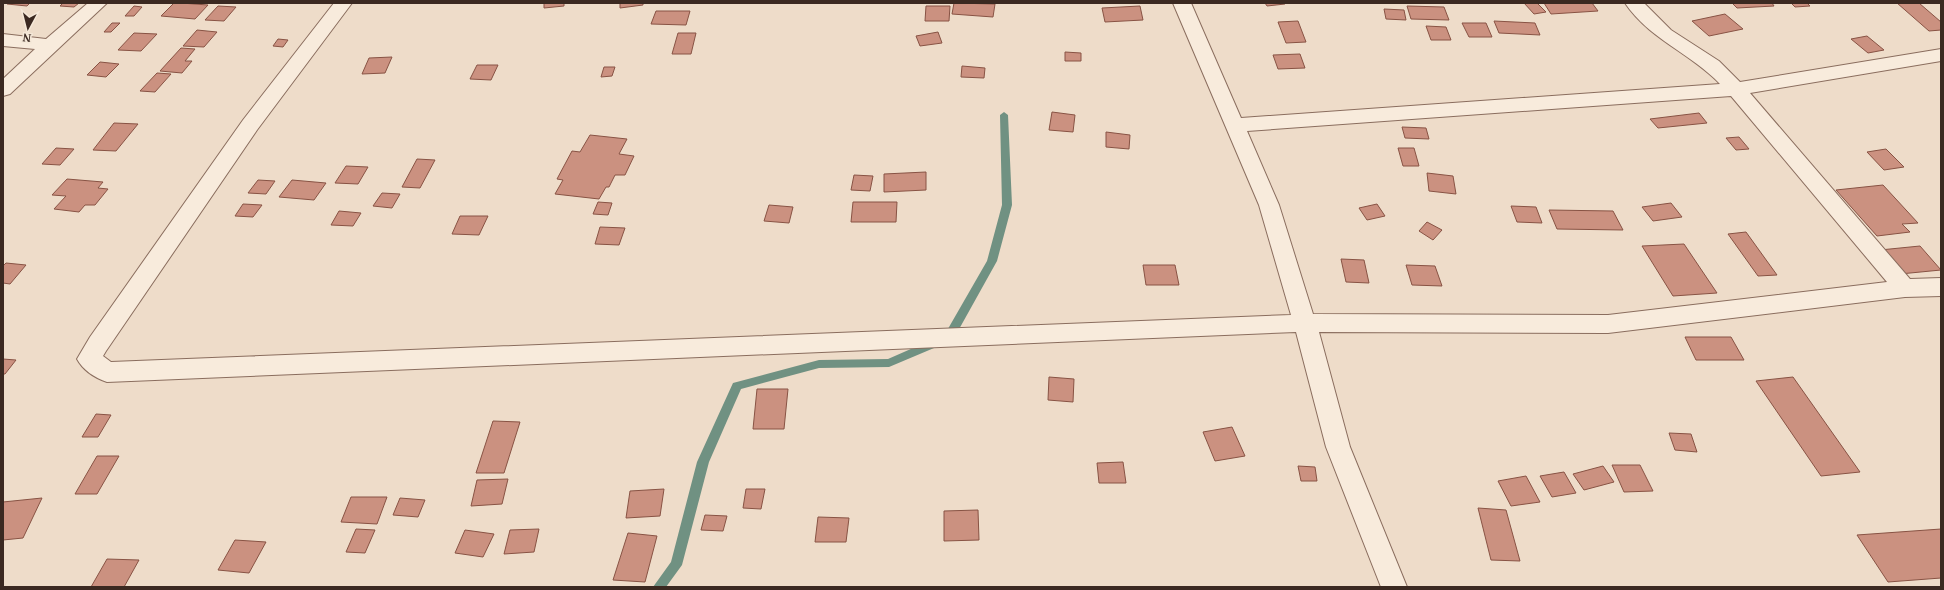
<svg xmlns="http://www.w3.org/2000/svg" width="1944" height="590" font-family="'PT Serif',serif">
  <style>
    .lines { fill: none; stroke-linecap: round; stroke-linejoin: round }
    .stream { fill: #709182; fill-rule: evenodd }
    .building { fill: #cb9180; stroke: #885344 }
    .minor-casing { stroke: #8a6d5e; stroke-width: 2 }
    .minor { fill: #f8ebdc; fill-rule: evenodd }
  </style>
  <rect width="100%" height="100%" fill="#eedcc9"/>
  <g class="lines">
    <path class="stream" d="M1004 112 1008 115 1012 205 997 261 953 340 889 367 819 368 741 389 709 462 682 565 666 587H653L671 562 697 462 733 383 819 360 888 359 945 334 987 261 1002 205 1000 115Z"/>
  </g>
  <path class="building" d="M8 3H30L27 6 7 4Z
    M63 3H79L74 7 60 6Z
    M174 3H181L208 5 195 19 161 16Z
    M544 3H564V6L544 8Z
    M620 3H643V5L620 8Z
    M954 3 995 4 993 17 952 14Z
    M1265 3H1285V4L1267 6Z
    M1524 3H1537L1546 12 1534 14Z
    M1544 3H1592L1598 11 1551 14Z
    M1732 3H1772L1774 6 1737 8Z
    M1791 3H1807L1810 6 1795 7Z
    M1897 3H1919L1941 22V30L1929 31Z
    M134 6 142 7 134 16H125Z
    M218 6 236 7 224 21 205 20Z
    M926 6H950L949 21H925Z
    M1140 6 1143 20 1105 22 1102 8Z
    M1407 6 1444 7 1449 20 1411 19Z
    M1384 9 1404 10 1406 20 1386 19Z
    M656 11H690L686 25 651 24Z
    M1725 14 1743 29 1709 36 1692 21Z
    M1298 21 1306 42 1286 43 1278 22Z
    M1494 21 1535 23 1540 35 1499 33Z
    M112 23H120L111 32H104Z
    M1462 23H1486L1492 37H1469Z
    M1426 26 1446 27 1451 40H1431Z
    M197 30 217 32 204 47 183 46Z
    M938 32 942 43 920 46 916 36Z
    M134 33 157 34 141 51 118 50Z
    M678 33H696L691 54H672Z
    M1867 36 1884 50 1868 53 1851 39Z
    M278 39 288 40 283 47 273 46Z
    M181 48 195 49 185 61H192L182 73 160 71Z
    M1065 52 1081 53V61H1065Z
    M1300 54 1305 68 1278 69 1273 55Z
    M392 57 385 73 362 74 369 58Z
    M100 62 119 64 106 77 87 75Z
    M477 65H498L491 80 470 79Z
    M962 66 985 68 984 78 961 77Z
    M604 67H615L612 76 601 77Z
    M157 73 171 74 155 92 140 91Z
    M1052 112 1075 115 1073 132 1049 130Z
    M1699 113 1707 123 1658 128 1650 119Z
    M114 123 138 124 116 151 93 150Z
    M1402 127 1426 128 1429 139 1405 138Z
    M1106 132 1130 135 1129 149 1106 147Z
    M590 135 627 139 619 154 634 156 625 175H615L609 187H606L599 199 555 194 563 180 557 179 572 151 580 152Z
    M1739 137 1749 149 1736 150 1726 138Z
    M56 148 74 149 60 165 42 164Z
    M1398 148H1414L1419 166H1403Z
    M1886 149 1904 167 1884 170 1867 152Z
    M417 159 435 160 420 188 402 187Z
    M346 166 368 167 358 184 335 183Z
    M926 172V190L884 192V174Z
    M1427 173 1453 176 1456 194 1429 191Z
    M854 175 873 176 870 191 851 190Z
    M67 179 103 182 98 188 108 189 95 205H85L79 212 54 209 66 196 52 195Z
    M258 180 275 181 266 194 248 193Z
    M292 180 326 183 314 200 279 197Z
    M1883 185 1918 223 1902 224 1910 232 1877 236 1836 190Z
    M382 193 400 194 392 208 373 206Z
    M598 202 612 203 608 215 593 214Z
    M853 202H897L896 222H851Z
    M1671 203 1682 217 1653 221 1642 207Z
    M243 204 262 205 253 217 235 216Z
    M1377 204 1385 216 1367 220 1359 208Z
    M769 205 793 207 789 223 764 221Z
    M1511 206 1536 207 1542 223 1517 222Z
    M1549 210 1613 211 1623 230 1557 229Z
    M339 211 361 213 353 226 331 225Z
    M460 216H488L479 235 452 234Z
    M1427 222 1442 230 1433 240 1419 231Z
    M600 227 625 228 619 245 595 244Z
    M1746 232 1777 275 1758 276 1728 234Z
    M1684 244 1717 293 1673 296 1642 246Z
    M1920 246 1941 270 1900 274 1880 250Z
    M1341 259 1364 260 1369 283 1346 282Z
    M6 263 26 265 10 284 3 283V266Z
    M1143 265H1175L1179 285H1146Z
    M1406 265 1435 266 1442 286 1412 285Z
    M1685 337H1731L1744 360H1696Z
    M3 359 16 360 5 374H3Z
    M1049 377 1074 379 1073 402 1048 400Z
    M1793 377 1860 472 1821 476 1756 381Z
    M757 389H788L784 429H753Z
    M96 414 111 415 98 437H82Z
    M493 421 520 422 504 473H476Z
    M1232 427 1245 456 1215 461 1203 432Z
    M1669 433 1691 434 1697 452 1675 450Z
    M97 456H119L97 494H75Z
    M1123 462 1126 483H1099L1097 463Z
    M1612 465H1640L1653 491 1624 492Z
    M1298 466 1315 467 1317 481H1301Z
    M1603 466 1614 482 1584 490 1573 474Z
    M1564 472 1576 493 1552 497 1540 476Z
    M1526 476 1540 502 1511 506 1498 481Z
    M508 479 502 504 471 506 477 480Z
    M664 489 660 516 626 518 630 491Z
    M746 489H765L761 509 743 508Z
    M351 497H387L377 524 341 522Z
    M42 498 23 538 3 540V502Z
    M400 498 425 500 418 517 393 515Z
    M1478 508 1506 510 1520 561 1491 560Z
    M978 510 979 540 944 541V511Z
    M705 515 727 516 723 531 701 530Z
    M818 517 849 518 846 542H815Z
    M356 529 375 530 365 553 346 552Z
    M539 529 534 552 504 554 510 530Z
    M1941 529V578L1888 582 1857 535Z
    M465 530 494 534 483 557 455 553Z
    M628 533 657 536 645 582 613 580Z
    M235 540 266 542 249 573 218 570Z
    M107 559 139 560 124 587H91Z"/>
  <g class="lines">
    <g class="minor-casing">
      <path id="minor" d="M88 3H107L10 94 3 96V79L35 49 3 46V34L46 39Z
        M334 3H352L257 130 106 351 103 356 111 362 1291 315 1259 205 1173 3H1191L1241 118 1720 84C1692 54 1649 39 1625 3H1644L1671 30 1719 61 1740 82 1941 49V61L1750 93 1910 279 1941 278V296L1905 297 1608 333 1319 332 1350 447 1407 587H1381L1326 447 1296 332 107 382C95 378 83 370 77 359L90 337 243 120ZM1731 96 1887 282 1608 315 1313 314 1279 205 1247 131Z"/>
    </g>
    <use href="#minor" class="minor"/>
  </g>
  <rect width="1944" height="590" fill="none" stroke="#3b2921" stroke-width="8"/>
  <g transform="translate(28 28) rotate(187)" stroke="#f5e8d8" stroke-width="3" paint-order="stroke">
  <path d="M0-3L7 15L0 10L-7 15Z" fill="#3b2921"/>
  <text y="-6" font-size="11" font-weight="bold" text-anchor="middle" fill="#3b2921">N</text>
  </g>
</svg>
